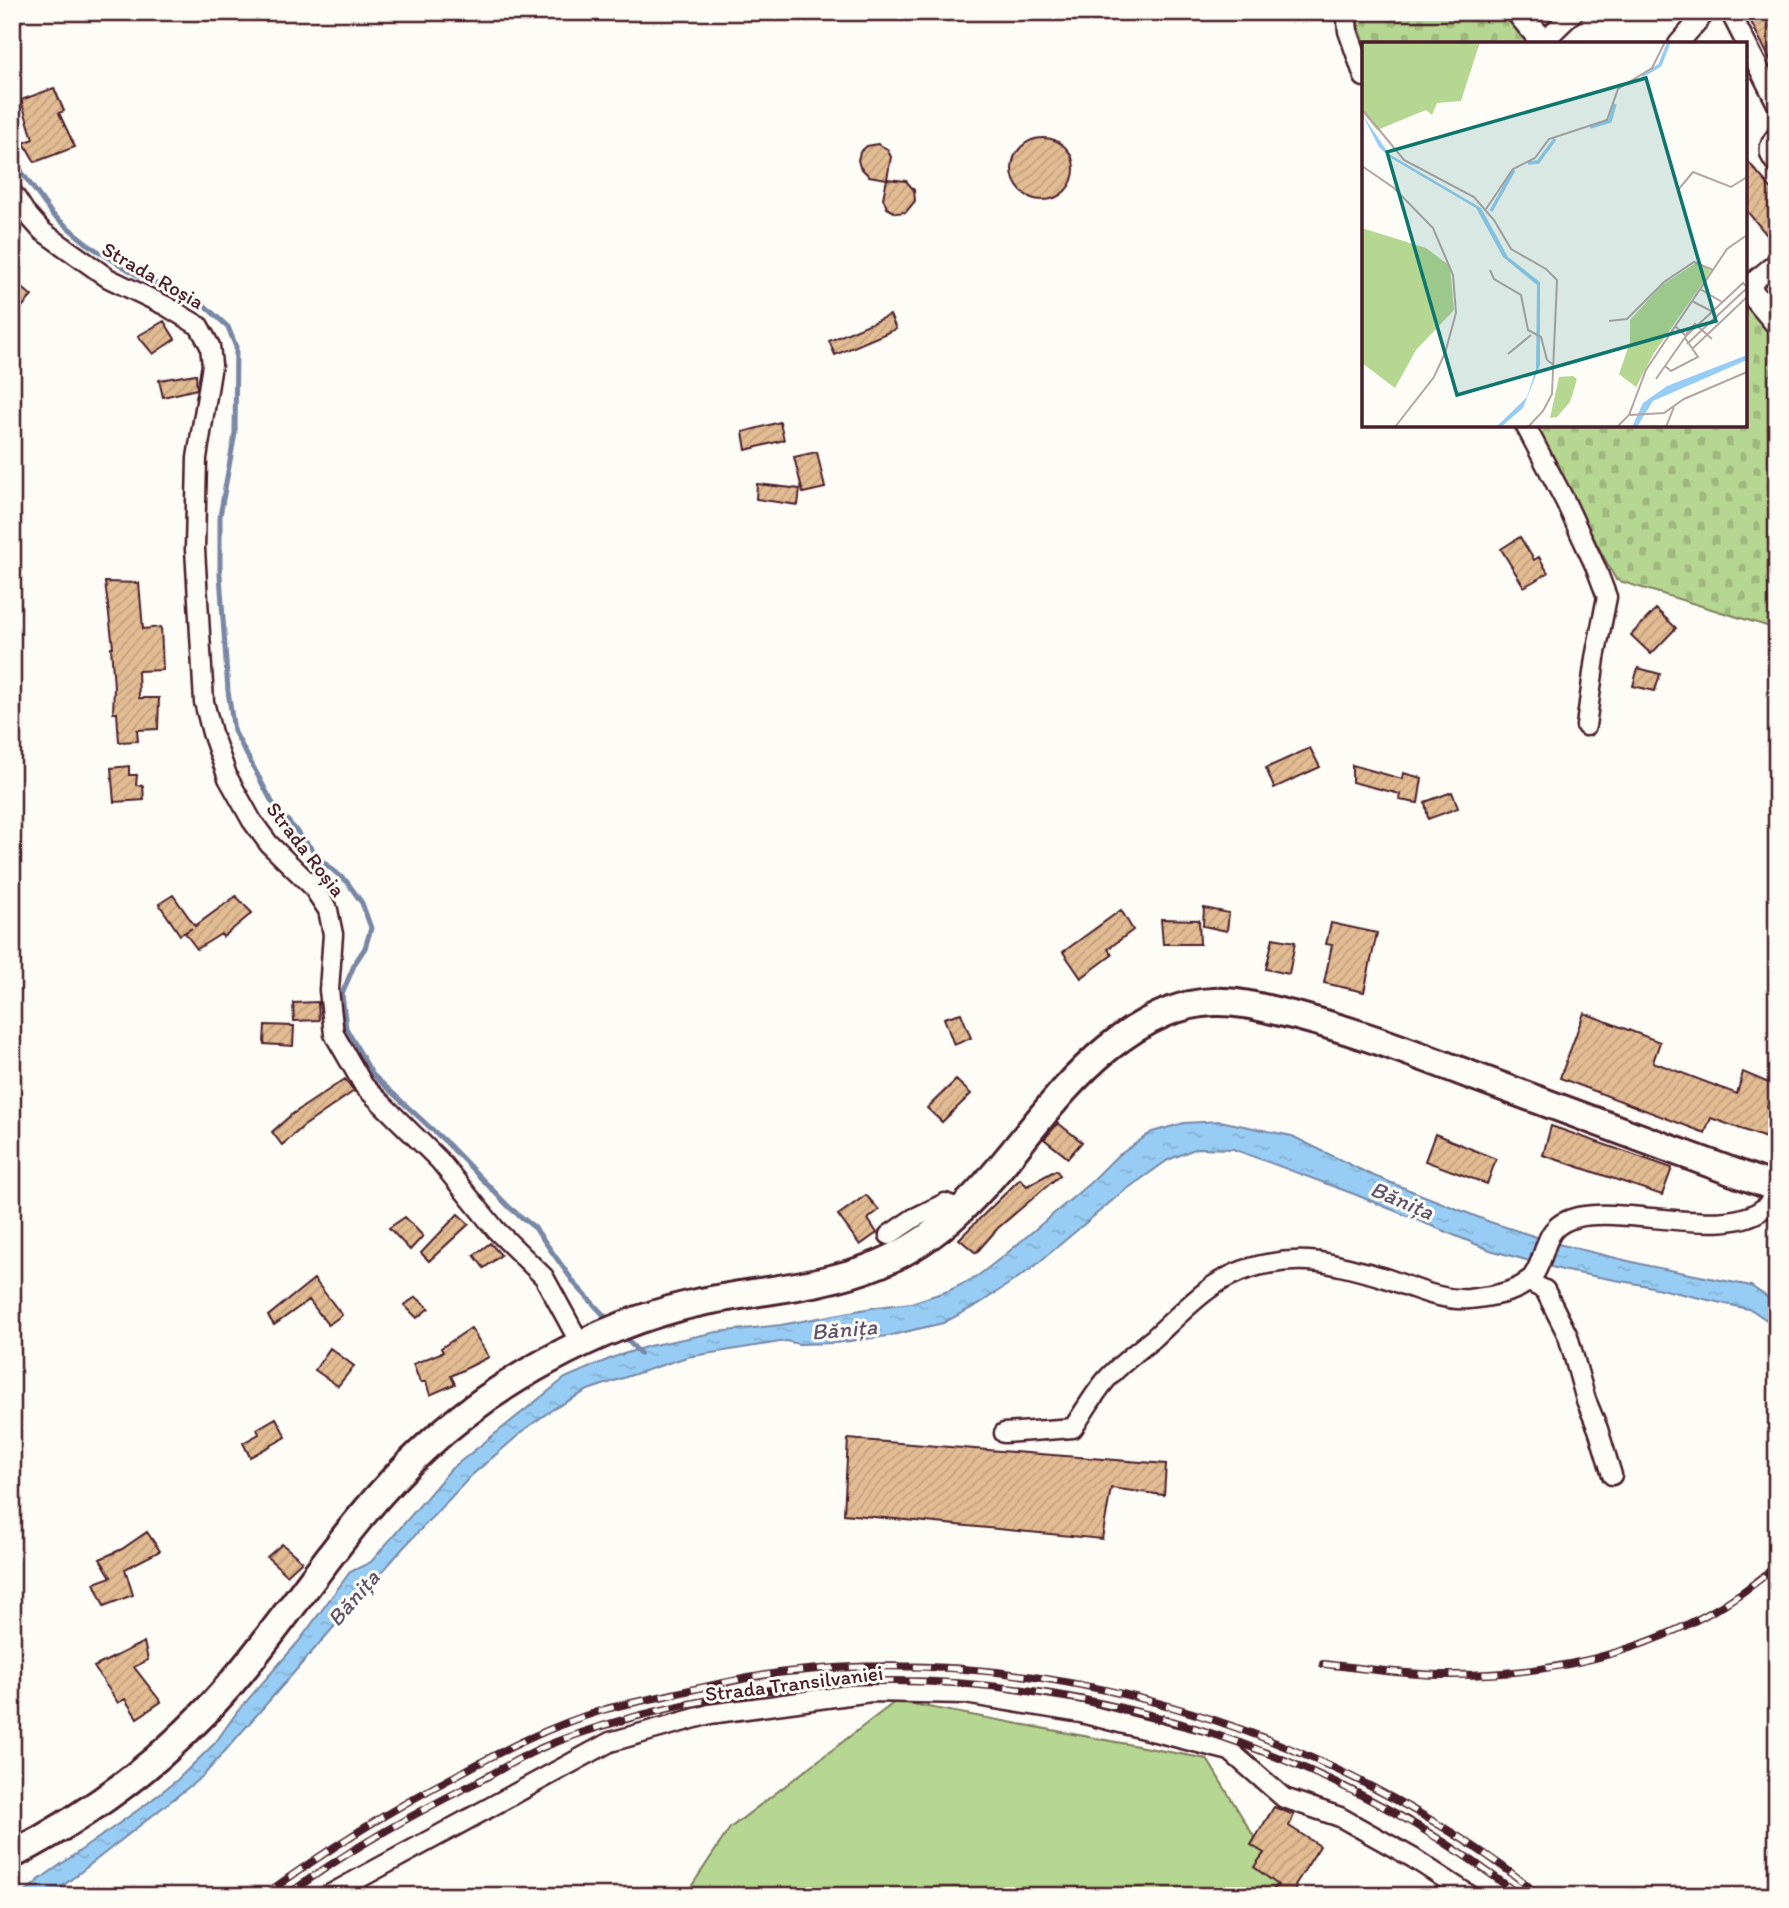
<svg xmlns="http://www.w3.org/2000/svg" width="1789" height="1908" font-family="Itim,sans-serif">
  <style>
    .grass { fill: #b6d791; stroke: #807b5e; stroke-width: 2 }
    .cemetery { fill: url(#cemetery-stones); stroke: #807b5e; stroke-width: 2 }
    .water { fill: url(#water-ripples); stroke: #7887a4; stroke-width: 2 }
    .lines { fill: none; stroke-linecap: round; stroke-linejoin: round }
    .stream { stroke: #7887a4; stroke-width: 5 }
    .building { fill: url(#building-hatch); stroke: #4a1f2b; stroke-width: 2 }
    .minor-casing { stroke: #4a1f2b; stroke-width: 23 }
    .major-casing { stroke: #4a1f2b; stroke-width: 28 }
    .highway-casing { stroke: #4a1f2b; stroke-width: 32 }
    .minor { stroke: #fdfcf7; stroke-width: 18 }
    .major { stroke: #fdfcf7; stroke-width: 23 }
    .highway { stroke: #fdfcf7; stroke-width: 26 }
    .rail-casing { stroke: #4a1f2b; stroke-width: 8 }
    .rail { stroke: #fdfcf7; stroke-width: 5; stroke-dasharray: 16; stroke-linecap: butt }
    .labels { text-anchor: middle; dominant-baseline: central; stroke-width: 6; stroke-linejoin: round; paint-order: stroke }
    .street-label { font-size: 21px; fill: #4a1f2b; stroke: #fdfcf7 }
    .water-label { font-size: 23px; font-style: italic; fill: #615368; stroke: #fdfcf7 }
    .inset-river { fill: none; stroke: #97cdf5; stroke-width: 3.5 }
    .inset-road { fill: none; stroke: #b5a4a5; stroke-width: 2 }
    .view { fill: #0f766e; fill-opacity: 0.15; stroke: #0f766e; stroke-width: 3.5 }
    .inset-edge { fill: none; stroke: #4a1f2b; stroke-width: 3.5 }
  </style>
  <defs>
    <pattern id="cemetery-stones" width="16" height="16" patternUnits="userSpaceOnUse" patternTransform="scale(1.75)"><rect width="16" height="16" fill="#b6d791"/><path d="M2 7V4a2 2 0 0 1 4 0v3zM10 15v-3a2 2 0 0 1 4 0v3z" fill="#9eb87d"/></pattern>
    <pattern id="water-ripples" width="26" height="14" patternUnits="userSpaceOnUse" patternTransform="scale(1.75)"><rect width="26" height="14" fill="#97cdf5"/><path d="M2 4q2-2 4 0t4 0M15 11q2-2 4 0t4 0" fill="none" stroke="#84b0d2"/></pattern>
    <pattern id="building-hatch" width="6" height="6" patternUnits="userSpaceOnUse" patternTransform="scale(1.75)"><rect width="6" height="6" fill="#e2bc93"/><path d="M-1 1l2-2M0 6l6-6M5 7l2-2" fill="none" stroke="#c3a17f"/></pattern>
  </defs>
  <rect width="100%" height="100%" fill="#fdfcf7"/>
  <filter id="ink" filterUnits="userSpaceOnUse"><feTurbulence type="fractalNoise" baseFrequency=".0143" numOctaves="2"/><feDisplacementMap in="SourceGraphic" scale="14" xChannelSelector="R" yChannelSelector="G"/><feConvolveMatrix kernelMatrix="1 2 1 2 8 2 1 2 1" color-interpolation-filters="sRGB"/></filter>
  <g filter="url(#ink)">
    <path class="grass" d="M896 1701 1207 1759 1290 1896H685L730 1828Z"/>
    <path class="cemetery" d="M1354 12H1503L1530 44H1365Z
      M1745 298 1777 336V633L1767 626 1616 580 1534 425H1745Z"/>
    <path class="water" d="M1220 1121 1292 1136 1369 1174 1490 1222 1558 1244 1649 1266 1751 1286 1777 1304V1327L1752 1310 1643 1285 1566 1271 1490 1250 1354 1194 1233 1149 1197 1148 1168 1160 1120 1194 1031 1269 979 1304 943 1323 888 1336 835 1343 799 1344 786 1341 687 1357 635 1374 588 1390 553 1409 528 1427 472 1475 404 1547 204 1775 50 1896H21L40 1879 145 1805 177 1780 215 1743 237 1712 299 1641 350 1572 371 1562 451 1469 565 1378 614 1357 649 1346 717 1332 781 1325 877 1307 911 1303 948 1291 975 1278 1006 1254 1090 1183 1115 1158 1152 1132 1184 1123Z"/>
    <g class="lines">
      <path class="stream" d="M12 152 23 174 52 214 90 246 140 277 201 302 228 327 236 347 235 433 220 516V575L228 691 234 731 272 802 321 860 347 882 362 903 371 928 365 948 355 963 342 994 346 1028 372 1074 448 1144 510 1208 535 1228 575 1284 611 1323
        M622 1335 640 1353"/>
    </g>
    <path class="building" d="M1746 12H1777V73Z
      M54 88 64 111 59 113 75 147 35 162 24 143 33 139 21 100Z
      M1012 169a31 31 0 1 1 62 0a31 31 0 1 1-62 0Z
      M878 144 887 149 891 157 887 179 906 181 914 190 915 201 906 212 896 213 887 208 883 198 887 179 869 176 860 167 858 160 860 152 867 146Z
      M1745 158 1777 195V247L1745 209Z
      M12 279 32 296 12 318Z
      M890 315 896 329 835 355 829 341Z
      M164 321 175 339 153 354 138 336Z
      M196 374 197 389 163 397 159 380Z
      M780 422 784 440 746 450 743 432Z
      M817 452 825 488 803 493 794 457Z
      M757 484 800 489 798 505 756 499Z
      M1520 537 1534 560 1539 557 1548 573 1524 587 1501 549Z
      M105 582 139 583 143 629 161 627 163 670 138 671 139 698H159L158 729 137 730 138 741 119 742 117 713H113L114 687 111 647H113Z
      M1656 609 1676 628 1651 654 1631 635Z
      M1638 668 1660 674 1655 691 1633 686Z
      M1310 748 1320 767 1274 788 1266 768Z
      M1352 765 1402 779 1403 773 1422 778 1418 803 1399 800 1400 794 1352 782Z
      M129 766V775H137L136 785 143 786 144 800 114 802 111 768Z
      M1452 792 1458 808 1428 819 1425 802Z
      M173 895 195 926 236 896 252 913 223 937 221 934 197 949 185 933 192 928 180 935 159 904Z
      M1204 908 1229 913 1227 931 1203 926Z
      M1121 910 1133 930 1108 949 1112 955 1081 978 1063 952Z
      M1161 919 1199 920 1200 944H1163Z
      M1331 923 1377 933 1364 992 1324 983 1332 945 1326 944Z
      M1273 938 1295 942 1289 974 1266 969Z
      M318 1002 319 1020 294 1021 293 1003Z
      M961 1013 971 1038 954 1045 944 1018Z
      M1584 1013 1660 1042 1653 1062 1737 1094 1743 1072 1776 1086 1767 1106 1777 1110V1142L1711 1118 1705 1133 1560 1078Z
      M265 1025 294 1026 293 1046 264 1044Z
      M345 1079 354 1091 304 1126 282 1145 272 1132 291 1115Z
      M956 1080 971 1094 942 1122 927 1108Z
      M1058 1123 1082 1142 1068 1158 1044 1139Z
      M1551 1126 1672 1168 1662 1195 1543 1155Z
      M1435 1134 1496 1159 1487 1184 1425 1161Z
      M1056 1170 1060 1175 998 1228 976 1253 959 1239 1020 1179 1027 1186Z
      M866 1195 879 1210 868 1219 877 1233 860 1245 838 1215Z
      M458 1214 469 1224 429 1261 421 1253Z
      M405 1217 423 1236 410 1250 389 1228Z
      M490 1243 501 1255 484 1268 474 1255Z
      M314 1279 342 1315 328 1325 309 1300 274 1325 268 1316Z
      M416 1297 429 1308 417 1318 404 1305Z
      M471 1328 489 1357 451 1376 455 1384 430 1395 426 1382H420L413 1364 443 1352 441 1348Z
      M330 1348 354 1366 338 1386 315 1370Z
      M276 1418 286 1437 250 1457 243 1443 259 1434 257 1429Z
      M848 1439 1166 1464 1164 1495 1111 1488 1102 1539 844 1514Z
      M147 1532 160 1551 125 1569 133 1595 104 1606 94 1583 111 1577 100 1559 122 1549Z
      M282 1544 302 1561 287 1575 267 1557Z
      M144 1642 148 1660 134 1667 161 1702 137 1718 125 1699 118 1703 94 1667Z
      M1274 1807 1294 1815 1289 1826 1320 1846 1295 1885 1297 1888 1288 1896H1266L1278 1885 1254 1867 1264 1853 1251 1845Z"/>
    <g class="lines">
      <g class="minor-casing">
        <path id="minor" d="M1346 12 1348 31 1364 77
          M1730 12 1777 104
          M1543 42 1574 12
          M1678 44 1706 12
          M1777 135C1767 146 1767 154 1777 165
          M12 192 25 212 42 231 108 278 166 306 199 326 210 346 212 365 197 458 195 549 204 702 212 733 228 778 252 821 269 844 312 886 328 910 333 934 329 990 334 1034 364 1086 439 1160 496 1230 544 1277 581 1345
          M1747 287 1777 262
          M1525 425 1565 501 1596 568 1607 597 1595 658 1586 726
          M889 1235 914 1218 945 1203 962 1210
          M1527 1281 1545 1290 1568 1336 1586 1400 1598 1429 1612 1475
          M1004 1433 1073 1428C1084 1412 1094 1394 1106 1380 1120 1364 1138 1351 1154 1338 1171 1322 1187 1306 1205 1292 1240 1263 1293 1255 1336 1265 1353 1269 1371 1273 1388 1279 1414 1288 1441 1301 1469 1299 1488 1297 1521 1293 1533 1276 1550 1251 1540 1226 1578 1217 1628 1206 1729 1240 1765 1207 1770 1203 1773 1195 1777 1189
          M327 1896 610 1742 710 1714 871 1692 965 1694 1081 1713 1230 1751 1284 1798 1340 1817 1413 1858 1471 1896"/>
      </g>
      <g class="major-casing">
        <path id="major" d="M1518 12 1545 44
          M1745 285 1777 323"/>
      </g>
      <g class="highway-casing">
        <path id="highway" d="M12 1855C95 1812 168 1757 228 1687 296 1609 348 1519 424 1449 494 1383 598 1326 692 1304 754 1290 820 1288 879 1264 986 1220 1023 1117 1108 1048 1138 1024 1175 1003 1214 1002 1235 1001 1256 1006 1276 1011 1342 1026 1405 1050 1468 1074 1571 1113 1674 1150 1777 1188"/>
      </g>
      <use href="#minor" class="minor"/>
      <use href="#major" class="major"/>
      <use href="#highway" class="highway"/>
      <g class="rail-casing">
        <path id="rail" d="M1323 1664C1361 1668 1401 1674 1440 1675 1561 1677 1684 1647 1777 1565
          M263 1896C325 1851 390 1810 457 1775 505 1749 551 1726 603 1710 627 1703 653 1699 677 1693 713 1685 750 1676 787 1672 997 1649 1212 1698 1396 1800 1446 1828 1496 1858 1540 1896
          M286 1896C346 1851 408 1817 475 1783 499 1771 521 1756 546 1746 599 1724 657 1710 713 1699 757 1692 801 1684 846 1682 1082 1671 1334 1750 1520 1896"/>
      </g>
      <use href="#rail" class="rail"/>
    </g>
  </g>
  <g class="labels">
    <g class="street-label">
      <text transform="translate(153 275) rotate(30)">Strada Roșia</text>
      <text transform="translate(306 849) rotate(52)">Strada Roșia</text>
      <text transform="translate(794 1683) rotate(-7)">Strada Transilvaniei</text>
    </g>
    <g class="water-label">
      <text transform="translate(1402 1200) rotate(23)">Bănița</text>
      <text transform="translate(844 1329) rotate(-5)">Bănița</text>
      <text transform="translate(353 1598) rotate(-49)">Bănița</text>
    </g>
  </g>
  <g transform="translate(1362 42)">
    <rect width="385" height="385" fill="#fdfcf7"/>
    <path d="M0 186 64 206 88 224 92 268 54 308 33 346 0 321Z" fill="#b6d791"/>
    <path d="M0 0H118L99 59 75 61 70 73 64 68 15 88 0 70Z" fill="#b6d791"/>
    <path d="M335 220 349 229 292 311 274 345 257 332 268 300V278L300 243ZM211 334 215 337 208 360 195 375 188 376 197 335Z" fill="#b6d791"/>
    <path d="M0 72 27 112 119 166 146 215 178 240V323L161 366 139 385H134L165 355 174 327 175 243 141 215 114 166 29 116 17 105ZM385 313V318L291 359 275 385H270L281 361 305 344Z" fill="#97cdf5"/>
    <path class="inset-river" d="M280 34 298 23 307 0M228 85 248 79 253 62M166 121 176 120 193 97M129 169 152 128"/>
    <path class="inset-road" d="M0 67 42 118 112 155 132 178 149 207 184 227 195 238 190 352 181 369 166 385M0 124 32 146 71 186 91 233 94 271 83 311 72 335 33 385M316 148 331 130 369 145 385 135M124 167 151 127 173 116 187 97 245 78 256 47 290 26 303 0M128 228 132 237 159 253 166 288 179 295 185 318 192 323M338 247 360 260M330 259 353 271M247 279 265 277 302 240 332 220 351 228M324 292 333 282 350 297M324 294 381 241 385 245M325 302 385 246M330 307 385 255M146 312 169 293M303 324 309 329 336 315 323 296M294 337 324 294 313 284M268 373 302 371 322 357 385 330M255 385 267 373 284 328 306 295 365 207 385 193M304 385 312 365"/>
    <path class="view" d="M284 36 354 279 95 353 25 110Z"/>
    <rect width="385" height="385" class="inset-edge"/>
  </g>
  <rect width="1789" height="1908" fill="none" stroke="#fdfcf7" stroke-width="42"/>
  <rect x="21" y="21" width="1747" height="1866" fill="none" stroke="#4a1f2b" stroke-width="2.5" filter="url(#ink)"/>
</svg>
